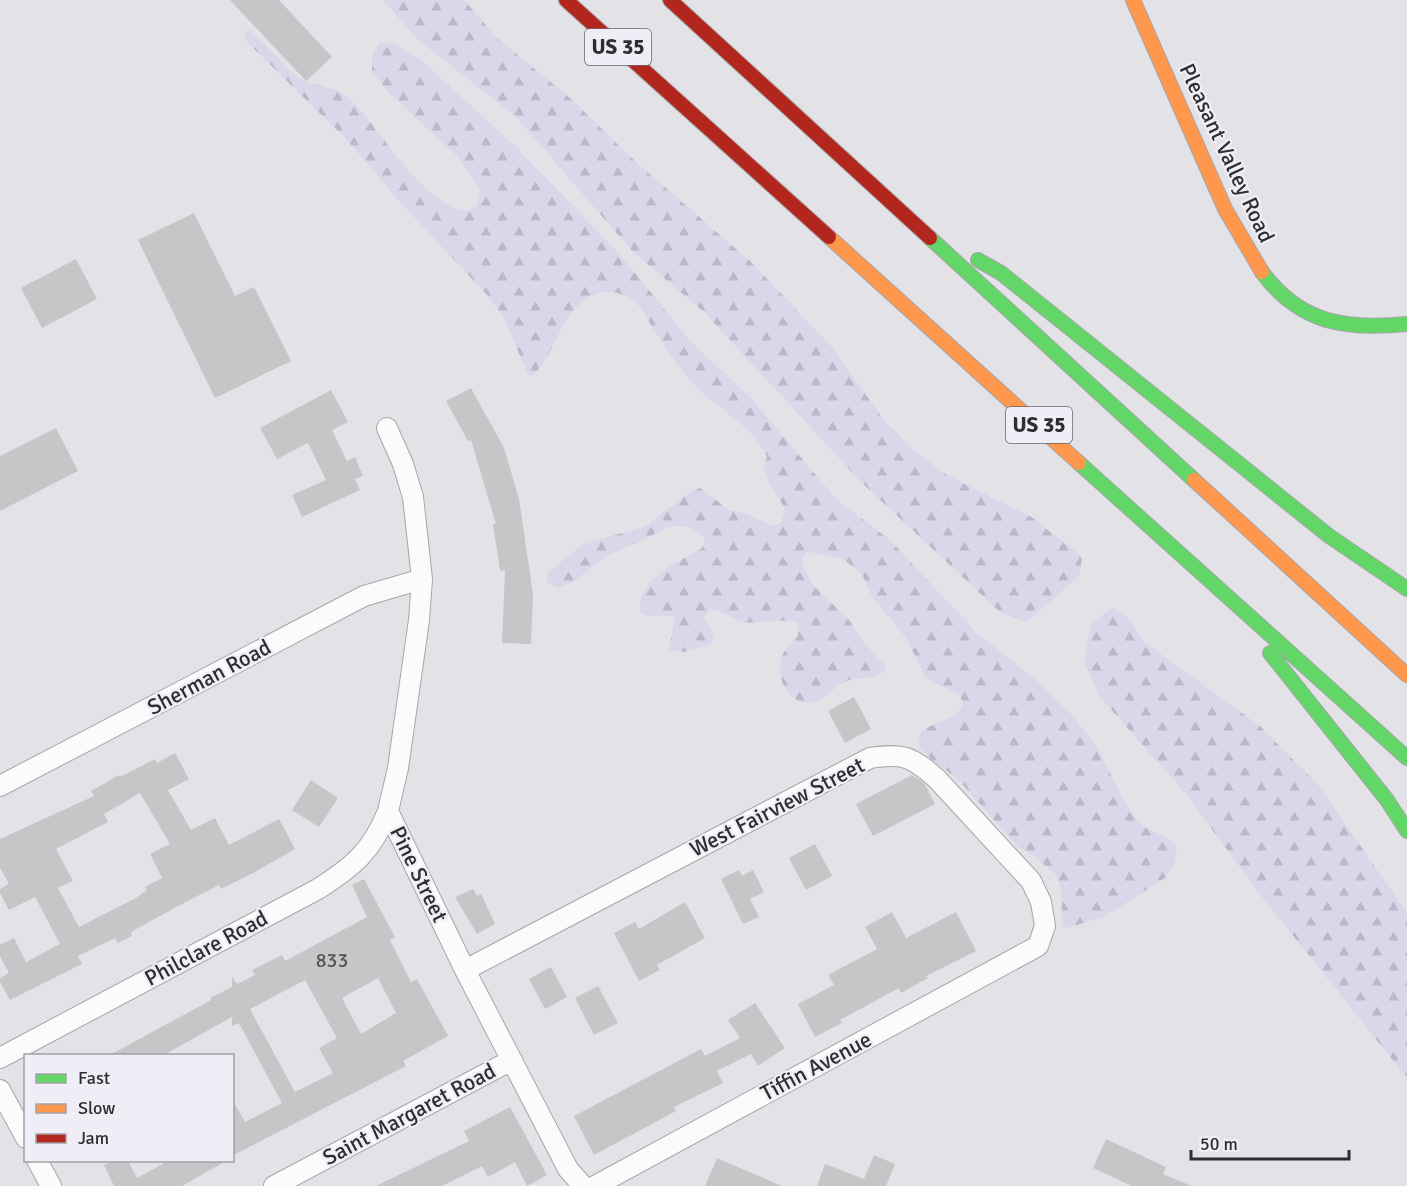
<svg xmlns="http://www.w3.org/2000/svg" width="1407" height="1186" font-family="Signika,sans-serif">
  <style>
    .forest { fill: url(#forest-firs) }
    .building { fill: #c6c6c9; fill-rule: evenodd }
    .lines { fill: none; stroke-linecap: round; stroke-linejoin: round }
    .street-casing { stroke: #a6a5a9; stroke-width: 22 }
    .fast-casing { stroke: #a6a5a9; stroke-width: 16 }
    .slow-casing { stroke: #a6a5a9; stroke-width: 16 }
    .jam-casing { stroke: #a6a5a9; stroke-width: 16 }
    .street { stroke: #fbfbfb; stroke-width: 20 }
    .fast { stroke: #63d668; stroke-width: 14 }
    .slow { stroke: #ff974d; stroke-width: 14 }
    .jam { stroke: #b3261e; stroke-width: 14 }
    .labels { text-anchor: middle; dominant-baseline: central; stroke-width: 4.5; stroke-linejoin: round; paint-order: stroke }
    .number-label { font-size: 20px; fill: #545356 }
    .shield { fill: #efeef7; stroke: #68676c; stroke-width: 1.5 }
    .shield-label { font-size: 21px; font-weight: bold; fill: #2e2d30 }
    .street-label { font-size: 22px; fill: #2e2d30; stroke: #efeef7 }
  </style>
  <defs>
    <pattern id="forest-firs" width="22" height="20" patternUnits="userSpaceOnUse" patternTransform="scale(1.5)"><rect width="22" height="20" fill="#dad7ea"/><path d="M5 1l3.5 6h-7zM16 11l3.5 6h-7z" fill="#bbb9c9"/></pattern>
  </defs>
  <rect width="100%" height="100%" fill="#e3e3e7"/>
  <path class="forest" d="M383 0H464L497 38 570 98 636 162 751 262 832 347 881 416 911 448 945 474 1033 518 1082 557 1080 575 1027 622 1001 613 861 482 704 312 633 252 516 117 417 39Z
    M249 30C266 43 279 62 296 75 312 88 334 84 350 99 381 129 423 207 468 211L477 206 480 191 457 156 387 91 372 71V55L379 42 395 44 419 58 515 146 617 251 692 343 750 397 836 499 889 539 977 633 1035 679 1074 717 1096 746 1131 813 1145 827 1175 842 1177 851 1174 865 1165 878 1104 917 1066 928 1062 926 1061 888 1056 875 1034 856 1018 847 957 778 934 762 920 748 919 734C933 720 954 723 963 704L960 695 926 678 906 638 871 595 862 574 843 559 808 552 802 558 803 568 815 587 850 621 861 639 885 666V671C872 682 859 675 845 682 833 687 823 702 809 703 786 704 773 671 783 654 786 647 793 641 798 636V622C779 617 754 626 740 621 729 617 722 610 709 609L704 618C709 626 718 635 711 644L684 652 669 650 675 617C663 613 652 620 640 613 637 578 677 563 702 548L705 539C696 527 684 524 669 527L608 556 571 583 558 588 547 582V573L582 545 646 526 690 492 700 488 729 510 748 514 772 526 781 523 785 510C778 492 757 475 767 457 755 428 721 411 699 390 682 373 668 351 655 331 649 323 644 311 637 304 627 295 613 289 600 293 560 304 559 352 532 376L528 375 504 318 487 295 399 201 346 139 246 41 244 32Z
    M1113 607 1130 619 1143 641 1260 726 1319 786 1407 913V1078L1258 892 1186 794 1099 696 1084 661 1091 624Z"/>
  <path class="building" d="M230 0H279L332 57 306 81Z
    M194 213 235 296 254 287 291 361 215 398 138 240Z
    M76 259 97 299 42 328 21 288Z
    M471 388 504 448 519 499 533 594 531 644 502 643 505 570 500 571 493 524H496L471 440 468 441 446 401Z
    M331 390 348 422 332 430 347 461 355 457 363 476 355 479 360 490 302 517 292 495 326 480 308 443 277 459 260 428Z
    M56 428 78 471 0 511V456Z
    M854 697 871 729 845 743 828 711Z
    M175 753 189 779 168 790 191 830 215 818 229 845 279 819 295 849 253 873 221 889 219 885 180 905 131 932 132 936 118 943 115 938 78 956 82 964 10 1000 0 982V978L9 973 0 956V945L14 938 26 962 60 944 35 897 9 910 0 893V889L9 884 0 868V839L94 796 91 791 119 775 120 777 155 759 157 763ZM140 793 170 844 150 854 162 878 145 887 147 890 136 898 79 927 58 888 73 881 56 849 108 822 104 814Z
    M912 775 924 783 935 804 873 836 856 804Z
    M311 780 338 798 319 827 292 810Z
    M815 844 832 876 806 890 789 858Z
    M739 870 742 876 753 870 764 892 750 899 759 917 743 924 721 879Z
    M364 879 395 937 390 940 411 982 417 979 448 1036 403 1061 406 1066 232 1156V1099L245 1122 282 1103 239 1023 232 1026V1017L162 1056H108L211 1000 210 998 232 987V976L237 984 255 975 252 970 282 955 285 961 367 917 352 885ZM378 978 396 1013 361 1034 342 998ZM305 980 337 1038 319 1048 333 1073 295 1092 250 1009Z
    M473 889 477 896 481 894 495 924 477 934 455 897Z
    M685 902 705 938 657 965 660 970 639 981 614 933 635 922 639 929Z
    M892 912 906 938 956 912 976 951 926 976 928 978 901 993 899 988 840 1020 842 1023 815 1037 798 1004 834 985 828 975 877 949 865 927Z
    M551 967 567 997 545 1009 529 979Z
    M598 986 618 1023 594 1035 575 998Z
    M755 1003 785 1048 758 1066 751 1054 717 1071 723 1083 674 1107 676 1111 594 1155 574 1116 701 1049 705 1056 740 1038 728 1020Z
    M510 1107 547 1175 527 1186 515 1162 488 1177 482 1166 442 1186H376L469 1141 464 1131Z
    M1106 1139 1166 1167 1163 1174 1192 1186H1132L1093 1168Z
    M874 1155 895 1164 886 1186H817L825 1164 864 1179Z
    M717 1158 782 1186H705Z
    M113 1161H128L137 1178 168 1161H226L182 1186H114L104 1165Z"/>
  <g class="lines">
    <g class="street-casing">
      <path id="street" d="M387 428 403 464 413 497 422 579 419 620 398 768 388 811 465 970 568 1169 583 1186
        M0 786 364 596 422 579
        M465 970 870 758C903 753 911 756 937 779L1031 881 1041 902 1045 926 1038 946 595 1186
        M0 1058 318 889C354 866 372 851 388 811
        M0 1090 26 1138
        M37 1160 51 1186
        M274 1186 512 1060"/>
    </g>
    <g class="fast-casing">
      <path id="fast" d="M930 238 1194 480
        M978 260 1001 273 1329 536 1407 589
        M1262 272C1300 324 1347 330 1407 324
        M1079 463 1407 758
        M1270 653 1387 800 1407 831"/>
    </g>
    <g class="slow-casing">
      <path id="slow" d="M1133 0 1225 209 1262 272
        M829 237 1079 463
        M1194 480 1407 675"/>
    </g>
    <g class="jam-casing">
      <path id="jam" d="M566 0 829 237
        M670 0 930 238"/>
    </g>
    <use href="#street" class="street"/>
    <use href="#fast" class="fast"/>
    <use href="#slow" class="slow"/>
    <use href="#jam" class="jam"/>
  </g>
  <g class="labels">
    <g class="number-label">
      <text x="332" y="960">833</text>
    </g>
    <g class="shield">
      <rect x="585" y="29" width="66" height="36" rx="4.5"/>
      <rect x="1006" y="407" width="66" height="36" rx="4.5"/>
    </g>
    <g class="shield-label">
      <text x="618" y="47">US 35</text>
      <text x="1039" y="425">US 35</text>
    </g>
    <g class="street-label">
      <text transform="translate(1227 153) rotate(65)">Pleasant Valley Road</text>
      <text transform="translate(209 677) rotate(-28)">Sherman Road</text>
      <text transform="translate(777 807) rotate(-27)">West Fairview Street</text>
      <text transform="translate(419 874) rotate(64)">Pine Street</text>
      <text transform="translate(206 948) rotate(-28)">Philclare Road</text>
      <text transform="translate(816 1066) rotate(-28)">Tiffin Avenue</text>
      <text transform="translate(409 1114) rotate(-28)">Saint Margaret Road</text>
    </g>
  </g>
  <rect x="24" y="1054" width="210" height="108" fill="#efeef7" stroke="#a2a1a7" stroke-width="1.5"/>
  <rect x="36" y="1074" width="30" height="9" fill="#63d668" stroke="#a2a1a7" stroke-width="1.5"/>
  <text x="78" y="1084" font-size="18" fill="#2e2d30">Fast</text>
  <rect x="36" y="1104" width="30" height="9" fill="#ff974d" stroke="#a2a1a7" stroke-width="1.5"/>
  <text x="78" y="1114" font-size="18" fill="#2e2d30">Slow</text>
  <rect x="36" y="1134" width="30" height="9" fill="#b3261e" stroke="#a2a1a7" stroke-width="1.5"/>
  <text x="78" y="1144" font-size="18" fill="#2e2d30">Jam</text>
  <path d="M1191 1150v9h158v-9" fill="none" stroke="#2e2d30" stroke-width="3"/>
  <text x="1200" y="1150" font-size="18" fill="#2e2d30" stroke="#efeef7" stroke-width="4.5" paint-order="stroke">50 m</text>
</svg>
